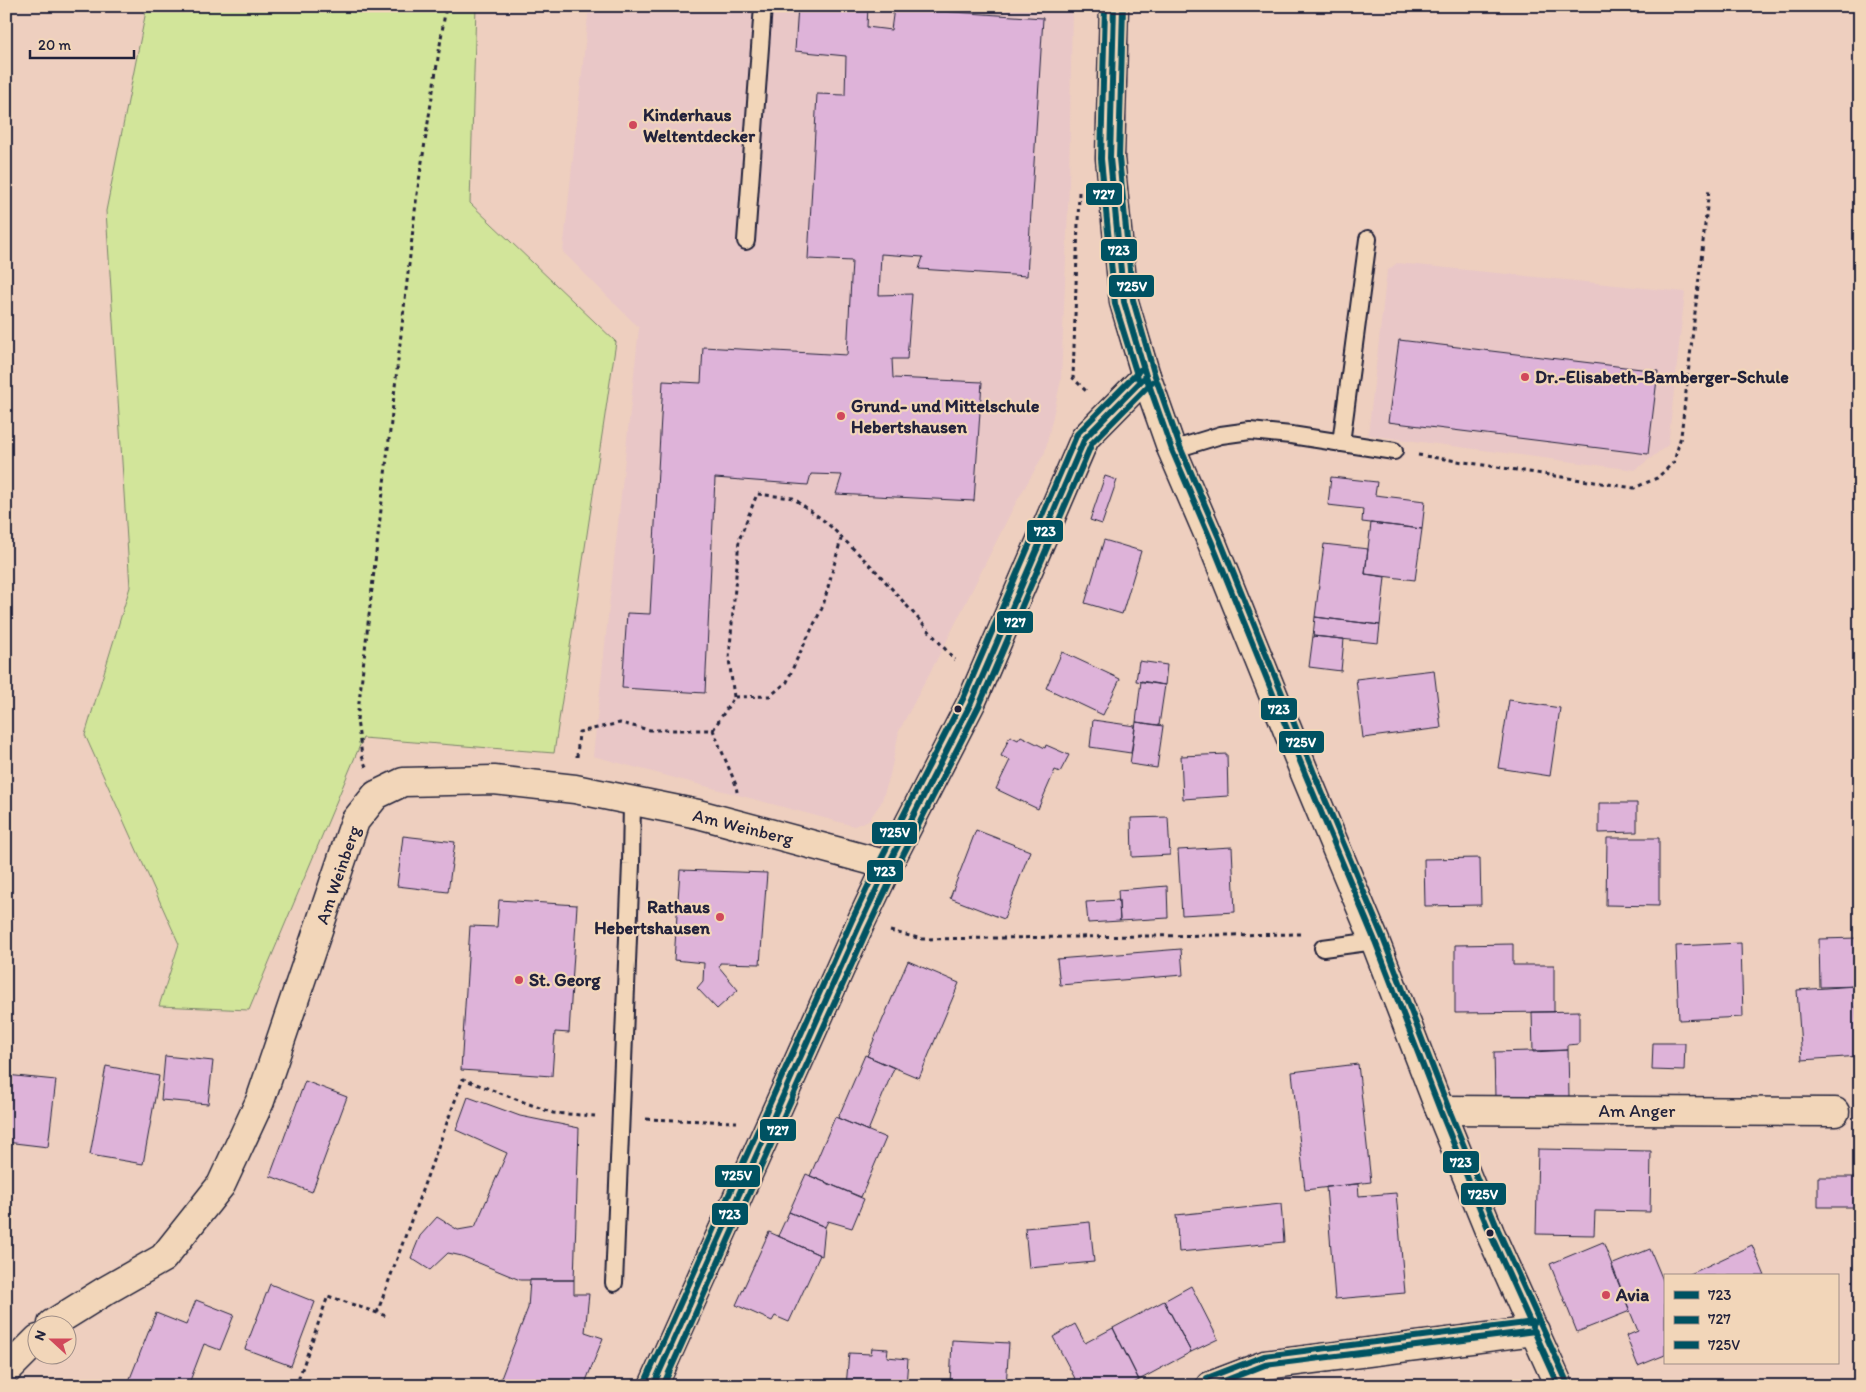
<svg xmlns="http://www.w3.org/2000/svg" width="1866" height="1392" font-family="Itim,sans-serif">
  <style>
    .built { fill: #e9c7c7 }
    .green { fill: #d2e59a; stroke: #7a846a }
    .building { fill: #deb3d9; stroke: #22223b }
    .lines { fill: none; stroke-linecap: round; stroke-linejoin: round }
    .service-casing { stroke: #22223b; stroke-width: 20 }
    .minor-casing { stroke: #22223b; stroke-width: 31 }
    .secondary-casing { stroke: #22223b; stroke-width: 31 }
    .path { stroke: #22223b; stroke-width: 3; stroke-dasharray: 4 4; stroke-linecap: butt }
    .service { stroke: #f2d6b9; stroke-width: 16 }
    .minor { stroke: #f2d6b9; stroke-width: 28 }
    .secondary { stroke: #f2d6b9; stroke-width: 28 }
    .bus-1-casing { stroke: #f2d6b9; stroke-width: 10 }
    .bus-2-casing { stroke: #f2d6b9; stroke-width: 10 }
    .bus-3-casing { stroke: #f2d6b9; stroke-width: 10 }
    .bus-1 { stroke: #005262; stroke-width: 6 }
    .bus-2 { stroke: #005262; stroke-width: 6 }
    .bus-3 { stroke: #005262; stroke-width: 6 }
    .poi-dot { fill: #d1495b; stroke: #f2d6b9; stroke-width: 2 }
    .bus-dot { fill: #22223b; stroke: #f2d6b9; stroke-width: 2 }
    .labels { text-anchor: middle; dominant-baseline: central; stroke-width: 4.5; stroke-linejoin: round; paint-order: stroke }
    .poi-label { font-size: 18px; font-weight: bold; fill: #22223b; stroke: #f2d6b9; text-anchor: start }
    .street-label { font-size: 18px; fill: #22223b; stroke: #f2d6b9 }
    .line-badge { stroke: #f2d6b9; stroke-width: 2 }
    .badge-label { font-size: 14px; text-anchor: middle; font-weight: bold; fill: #fff }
  </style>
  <rect width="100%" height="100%" fill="#eecfbf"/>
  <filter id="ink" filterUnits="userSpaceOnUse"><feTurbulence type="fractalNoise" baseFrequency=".02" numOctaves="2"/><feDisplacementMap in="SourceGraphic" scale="10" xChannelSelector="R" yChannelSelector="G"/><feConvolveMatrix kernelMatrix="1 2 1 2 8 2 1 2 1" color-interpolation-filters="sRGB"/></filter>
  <g filter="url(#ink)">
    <path class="built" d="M589 6H1072L1069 185 1061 380 1045 452 1013 508 944 646 899 731 890 775 881 803 869 820 854 826 593 756 639 328 563 252Z
      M1397 263 1685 292 1668 445 1635 470 1368 435 1387 271Z"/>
    <path class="green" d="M147 6H476L470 203 616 342 554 753 363 738 249 1010 159 1006 179 944 85 735 130 587 106 211Z"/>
    <path class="building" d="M798 6H868L867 27 891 30 894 8 1043 18 1027 276 919 269 923 257 881 254 879 295 912 294 907 359H892L893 378 982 382 974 501 836 494 842 475 811 474 808 485 715 478 705 693 622 688 627 613 650 614 663 381 701 383 703 347 847 355 852 261 808 259 817 94 845 95 846 56 795 51Z
      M1399 340 1658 371 1648 454 1388 422Z
      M1105 476 1117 480 1102 524 1090 520Z
      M1331 477 1377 482 1375 495 1425 501 1422 529 1362 522 1363 509 1328 505Z
      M1371 523 1422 529 1415 580 1365 574Z
      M1104 540 1141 551 1122 614 1085 603Z
      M1324 544 1368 549 1365 574 1385 577 1380 625 1315 617Z
      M1315 617 1380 625 1378 643 1313 636Z
      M1313 636 1344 639 1341 671 1309 667Z
      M1062 652 1120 679 1103 715 1046 688Z
      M1139 661 1167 665 1165 685 1136 681Z
      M1434 670 1441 728 1363 738 1356 679Z
      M1141 681 1165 685 1159 725 1136 722Z
      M1509 700 1560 708 1550 776 1498 768Z
      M1093 720 1135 726 1131 753 1090 747Z
      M1136 722 1163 726 1157 768 1130 764Z
      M1010 736 1018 740 1021 736 1045 748 1046 745 1069 755 1060 772 1055 770 1038 809 996 789 1010 760 1001 756Z
      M1227 754 1228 796 1183 799 1181 756Z
      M1599 803H1637V832L1599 833Z
      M1168 817 1170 855 1132 857 1131 818Z
      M976 830 1030 851 1004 919 950 898Z
      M403 836 455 842 448 892 397 886Z
      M1607 838H1659V906L1606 905Z
      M1232 847 1235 912 1182 915 1178 850Z
      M1480 858 1481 905 1425 906 1424 859Z
      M680 870 767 873 760 964 720 963 719 967 738 990 717 1009 697 988 703 981 704 963 674 960Z
      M1167 886 1168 918 1120 921 1118 890Z
      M499 900 577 905 569 1033 555 1032 552 1076 461 1070 470 926 497 927Z
      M1119 900 1120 921 1088 923 1086 902Z
      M1858 938 1860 986 1820 987 1819 939Z
      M1741 943 1743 1017 1679 1020 1676 946Z
      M1513 944V965H1554V1012L1455 1013V945Z
      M1181 949 1183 975 1060 985 1057 959Z
      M908 961 959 983 919 1078 867 1056Z
      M1855 986 1860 1056 1802 1060 1797 990Z
      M1579 1011V1044L1568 1045V1050L1533 1052 1532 1012Z
      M1653 1043H1685L1684 1071 1652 1070Z
      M1568 1050 1569 1097 1495 1098 1494 1052Z
      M865 1055 894 1068 868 1131 838 1118Z
      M165 1056 213 1061 208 1104 161 1100Z
      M1358 1064 1371 1182 1305 1190 1292 1072Z
      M106 1066 159 1076 143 1164 90 1155Z
      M6 1075 56 1080 48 1147 6 1142Z
      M305 1081 347 1097 312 1192 270 1176Z
      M468 1097 520 1116 579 1128 574 1280H520L462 1256 448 1253 430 1270 411 1258 420 1236 437 1217 458 1230 475 1227 507 1153 456 1130Z
      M835 1117 886 1138 861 1197 810 1176Z
      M1858 1140H1860V1207H1858Z
      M1538 1149 1651 1151 1650 1212 1595 1211 1594 1235 1536 1234Z
      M806 1174 864 1199 852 1228 828 1221 825 1227 789 1212Z
      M1818 1177H1858V1207H1818Z
      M1358 1184 1359 1196 1396 1193 1405 1293 1335 1299 1326 1187Z
      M1281 1204 1284 1242 1179 1252 1176 1215Z
      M789 1212 825 1227 822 1256 778 1236Z
      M1090 1222 1094 1262 1029 1268 1025 1228Z
      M769 1232 820 1255 789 1322 775 1316 772 1321 736 1305Z
      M1603 1242 1630 1311 1577 1332 1550 1264Z
      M1752 1245 1765 1276H1686Z
      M1650 1249 1665 1285V1355L1638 1366 1626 1336 1638 1331 1611 1265Z
      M530 1280H574V1294H589L585 1332 603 1338 584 1386H498L528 1308Z
      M270 1284 315 1302 291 1366 245 1349Z
      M1191 1286 1218 1339 1191 1352 1164 1301Z
      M196 1300 234 1315 220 1350 204 1344 188 1386H127L156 1313 186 1325Z
      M1164 1301 1191 1352 1139 1380 1113 1328Z
      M1075 1324 1085 1343 1113 1328 1139 1380 1128 1386H1079L1053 1337Z
      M952 1340 1009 1343 1006 1386H950Z
      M872 1348 888 1349 887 1357 908 1359 906 1386H846L849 1353 871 1354Z"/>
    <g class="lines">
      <g class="service-casing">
        <path id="service" d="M746 241 763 6
          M1341 443 1368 239
          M1172 450 1221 435 1250 431 1291 435 1394 451
          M1323 948 1375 941
          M614 1283 631 864 632 802"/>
      </g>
      <g class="minor-casing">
        <path id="minor" d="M1440 1110 1835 1112
          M52 1324 105 1291 163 1258 221 1185 260 1101 355 821 376 795 403 782 494 780 575 789 698 814 888 865
          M6 1371 38 1339
          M653 1386 860 924 888 865 971 703 1085 438 1146 376
          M1210 1386 1265 1365 1535 1331"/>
      </g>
      <g class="secondary-casing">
        <path id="secondary" d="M1114 6 1110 158 1124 302 1146 376 1172 450 1212 543 1306 776 1375 941 1440 1110 1490 1233 1559 1386"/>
      </g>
      <path class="path" d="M1079 192 1073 378 1087 392
        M1418 455 1634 488 1657 478 1674 462 1681 436 1709 189
        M734 697 729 659 739 540 757 494 793 498 827 523 876 571 955 660
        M713 730 734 697 770 696 787 682 795 663 823 606 841 539
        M577 757 579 732 620 723 650 730H713L736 785 737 792
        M366 767 362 756 357 720 417 194 446 6
        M890 931 922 939 1300 934
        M646 1119 737 1122
        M377 1313 463 1079 553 1113 595 1116
        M296 1386 328 1296 389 1317"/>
      <use href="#service" class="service"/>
      <use href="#minor" class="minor"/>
      <use href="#secondary" class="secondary"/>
      <g class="bus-1-casing">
        <path id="bus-1" d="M1114 6 1110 158 1124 302 1146 376 1172 450 1212 543 1306 776 1375 941 1440 1110 1490 1233 1559 1386
          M653 1386 860 924 888 865 971 703 1085 438 1146 376
          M1211 1386 1265 1365 1535 1331"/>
      </g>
      <g class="bus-2-casing">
        <path id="bus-2" d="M1105 6 1101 159 1115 304 1138 378
          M663 1386 868 928 896 869 979 706 1092 443 1152 382"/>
      </g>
      <g class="bus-3-casing">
        <path id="bus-3" d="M1123 6 1119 158 1133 300 1154 373 1180 447 1220 540 1314 773 1383 938 1448 1107 1498 1230 1567 1382
          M1207 1378 1264 1356 1534 1322
          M645 1382 852 920 880 861 963 699 1077 434 1140 370"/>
      </g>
      <use href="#bus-1" class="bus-1"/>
      <use href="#bus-2" class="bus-2"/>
      <use href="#bus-3" class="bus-3"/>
    </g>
  </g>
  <g class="poi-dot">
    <circle cx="633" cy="125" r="5"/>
    <circle cx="1525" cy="377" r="5"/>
    <circle cx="841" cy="416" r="5"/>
    <circle cx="720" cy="917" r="5"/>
    <circle cx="519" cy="980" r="5"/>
    <circle cx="1606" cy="1295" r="5"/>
  </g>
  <g class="bus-dot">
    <circle cx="958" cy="709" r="4.5"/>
    <circle cx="1490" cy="1233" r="4.5"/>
  </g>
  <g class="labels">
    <g class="poi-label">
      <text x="643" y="115">Kinderhaus<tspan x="643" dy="21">Weltentdecker</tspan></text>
      <text x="1535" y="377">Dr.-Elisabeth-Bamberger-Schule</text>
      <text x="851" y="406">Grund- und Mittelschule<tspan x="851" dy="21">Hebertshausen</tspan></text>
      <text x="710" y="907" text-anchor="end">Rathaus<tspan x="710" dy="21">Hebertshausen</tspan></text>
      <text x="529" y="980">St. Georg</text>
      <text x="1616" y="1295">Avia</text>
    </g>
    <g class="street-label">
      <text transform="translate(743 827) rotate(14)">Am Weinberg</text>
      <text transform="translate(338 875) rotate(-71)">Am Weinberg</text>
      <text x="1637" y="1111">Am Anger</text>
    </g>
  </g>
  <g class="line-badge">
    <rect x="1085" y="182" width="38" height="24" rx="5" fill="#005262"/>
    <rect x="1100" y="238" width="38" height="24" rx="5" fill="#005262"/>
    <rect x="1108" y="274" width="47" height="24" rx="5" fill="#005262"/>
    <rect x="1026" y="519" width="38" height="24" rx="5" fill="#005262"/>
    <rect x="996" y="610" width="38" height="24" rx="5" fill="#005262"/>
    <rect x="1260" y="697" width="38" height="24" rx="5" fill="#005262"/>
    <rect x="1278" y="730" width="47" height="24" rx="5" fill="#005262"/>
    <rect x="871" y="821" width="47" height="24" rx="5" fill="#005262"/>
    <rect x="866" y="859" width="38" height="24" rx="5" fill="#005262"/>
    <rect x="759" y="1118" width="38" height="24" rx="5" fill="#005262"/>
    <rect x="1442" y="1150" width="38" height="24" rx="5" fill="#005262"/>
    <rect x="714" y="1164" width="47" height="24" rx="5" fill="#005262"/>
    <rect x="1460" y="1182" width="47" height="24" rx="5" fill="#005262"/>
    <rect x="711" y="1202" width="38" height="24" rx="5" fill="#005262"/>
  </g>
  <g class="badge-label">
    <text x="1104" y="199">727</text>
    <text x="1119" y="255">723</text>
    <text x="1132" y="291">725V</text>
    <text x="1045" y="536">723</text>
    <text x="1015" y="627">727</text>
    <text x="1279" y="714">723</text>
    <text x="1301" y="747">725V</text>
    <text x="895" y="837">725V</text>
    <text x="885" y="876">723</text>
    <text x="778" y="1135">727</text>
    <text x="1461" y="1167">723</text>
    <text x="737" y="1180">725V</text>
    <text x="1483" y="1199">725V</text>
    <text x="730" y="1219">723</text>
  </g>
  <rect width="1866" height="1392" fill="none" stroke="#f2d6b9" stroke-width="25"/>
  <rect x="12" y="12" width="1841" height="1367" fill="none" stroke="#22223b" stroke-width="2" filter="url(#ink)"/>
  <rect x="1664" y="1274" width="175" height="90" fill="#f2d6b9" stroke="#9f8e87"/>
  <rect x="1674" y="1291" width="25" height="8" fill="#005262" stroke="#9f8e87"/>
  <text x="1708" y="1300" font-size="15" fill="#22223b">723</text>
  <rect x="1674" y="1316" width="25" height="8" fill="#005262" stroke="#9f8e87"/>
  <text x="1708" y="1324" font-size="15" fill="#22223b">727</text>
  <rect x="1674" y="1341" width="25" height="8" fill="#005262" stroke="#9f8e87"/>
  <text x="1708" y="1350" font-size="15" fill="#22223b">725V</text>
  <g transform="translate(52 1340) rotate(291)"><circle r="24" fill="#f2d6b9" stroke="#9f8e87"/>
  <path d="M0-4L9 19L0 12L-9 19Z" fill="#d1495b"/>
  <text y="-8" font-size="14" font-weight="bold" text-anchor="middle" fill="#22223b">N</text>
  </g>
  <path d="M30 50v8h104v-8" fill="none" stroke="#22223b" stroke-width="2.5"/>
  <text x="38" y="50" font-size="15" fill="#22223b" stroke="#f2d6b9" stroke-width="4" paint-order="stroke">20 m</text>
</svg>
